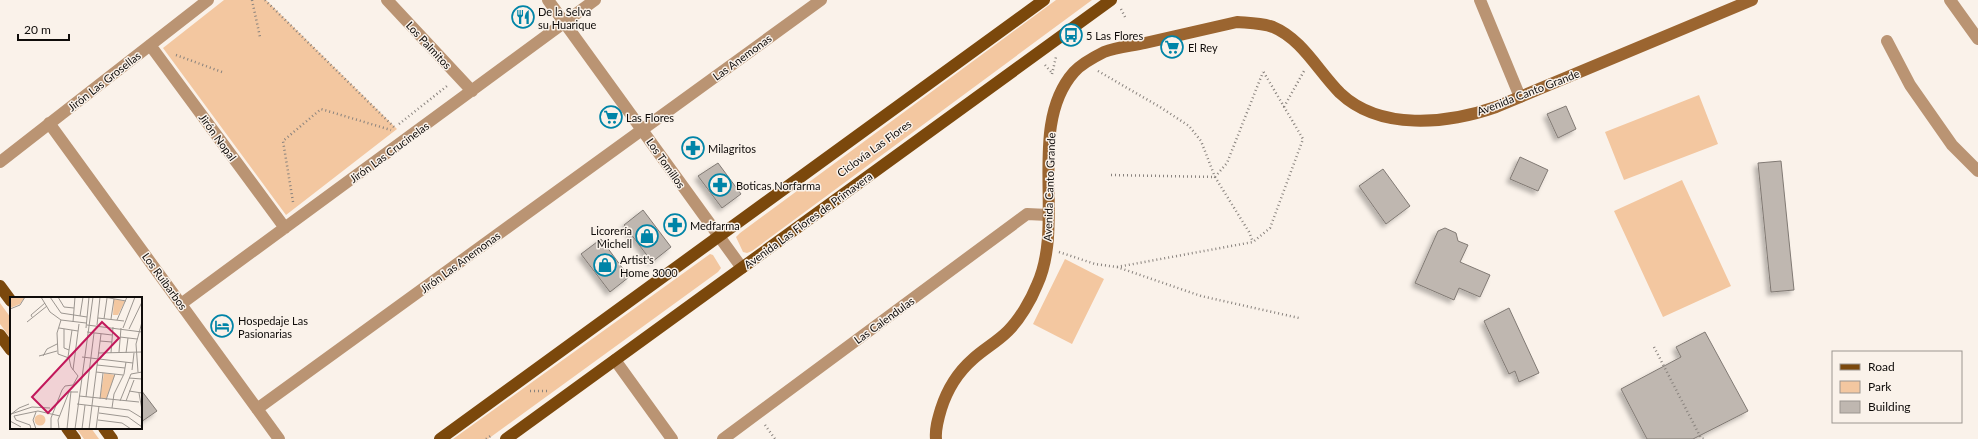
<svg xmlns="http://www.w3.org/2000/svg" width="1978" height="439" font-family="Lato,sans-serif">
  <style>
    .green { fill: #f3c7a0 }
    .building { fill: #bfb7b0; stroke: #817a74; filter: url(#shadow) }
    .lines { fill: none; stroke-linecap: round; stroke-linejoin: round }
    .path { stroke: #88827d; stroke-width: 2.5; stroke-dasharray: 1 3; stroke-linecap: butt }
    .street { stroke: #ba9473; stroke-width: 12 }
    .secondary { stroke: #9b6530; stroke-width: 12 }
    .primary { stroke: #7b480c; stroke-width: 12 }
    .labels { text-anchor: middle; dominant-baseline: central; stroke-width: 3; stroke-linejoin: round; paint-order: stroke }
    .poi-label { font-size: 11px; fill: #0f0c0a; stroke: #faf2ea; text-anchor: start }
    .street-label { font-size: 11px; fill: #0f0c0a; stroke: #faf2ea }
    .inset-road { fill: none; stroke: #9c9690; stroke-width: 1 }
    .view { fill: #c2185b; fill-opacity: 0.15; stroke: #c2185b; stroke-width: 2 }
    .inset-edge { fill: none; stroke: #0f0c0a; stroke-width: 2 }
  </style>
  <defs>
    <filter id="shadow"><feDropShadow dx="-3.5" dy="3.5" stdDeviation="2" flood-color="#0004"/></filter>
  </defs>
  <rect width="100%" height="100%" fill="#faf2ea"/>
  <path class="green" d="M224 0H266L397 129 286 215 163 48Z
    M1056 0H1092L752 251 747 253 743 252 736 237 740 233Z
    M1699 95 1718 144 1624 180 1605 132Z
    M1682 180 1731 286 1663 317 1614 211Z
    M710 254 713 255 721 268 718 272 488 439H453Z
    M1065 259 1104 279 1072 344 1033 324Z
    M0 303 11 318V339L0 324Z
    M76 428H91L99 439H84Z"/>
  <path class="building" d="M1566 106 1576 129 1558 138 1547 114Z
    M1520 157 1548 170 1538 191 1510 179Z
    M1781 161 1794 290 1771 292 1758 163Z
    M718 163 741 194 722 208 698 176Z
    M1383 169 1410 206 1386 224 1359 186Z
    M643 210 671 247 652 262 624 225Z
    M1445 228 1456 233 1458 241 1468 245 1460 262 1490 275 1480 297 1459 288 1454 300 1415 283 1438 231Z
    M601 239 629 277 610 292 581 254Z
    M1509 308 1539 373 1519 382 1515 371 1509 374 1484 321Z
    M1705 332 1748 411 1693 439H1647L1621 389 1681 357 1676 347Z
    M141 390 157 411 141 422Z"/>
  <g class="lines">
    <path class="path" d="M252 0 260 37
      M265 0 396 129
      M1121 9 1126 19
      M176 55 222 72
      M1045 65 1052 73
      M1098 71 1160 107 1189 126 1201 141 1215 177 1249 232 1253 242
      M1052 74 1056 57
      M1284 107 1304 71
      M399 124 447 86
      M1111 175 1215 177 1227 163 1263 72
      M293 202 283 141 321 109 391 130
      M1059 252 1095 264 1117 267 1201 296 1299 318
      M1117 267 1253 242 1270 228 1303 139 1263 71
      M1654 347 1701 438 1704 439
      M530 391H547
      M765 425 775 439
      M486 439 492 435"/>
    <path class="street" d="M387 0 472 91
      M548 0 742 268
      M1480 0 1520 97
      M1950 0 1978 39
      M1887 41 1910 85 1952 145 1978 171
      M150 45 285 228
      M49 123 279 439
      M0 162 208 0
      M181 304 595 0
      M615 360 672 439
      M257 409 821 0
      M723 439 1027 214 1048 215"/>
    <path class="secondary" d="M936 439C935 429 938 419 941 409 947 390 957 373 973 359 984 349 997 342 1008 331 1020 319 1031 300 1037 285 1066 223 1026 126 1074 72 1082 63 1094 57 1104 52 1117 47 1132 46 1145 43 1176 36 1206 29 1237 22 1248 23 1262 23 1273 27 1302 39 1318 71 1340 93 1380 131 1447 124 1496 107L1752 0"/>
    <path class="primary" d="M0 286 11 301
      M0 335 11 350
      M67 428 75 439
      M104 428 112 439
      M440 439 1044 0
      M506 439 1111 0"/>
  </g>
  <defs>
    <g id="restaurant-ring" transform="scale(1.15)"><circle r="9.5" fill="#faf2ea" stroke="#0084a7" stroke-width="1.5"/><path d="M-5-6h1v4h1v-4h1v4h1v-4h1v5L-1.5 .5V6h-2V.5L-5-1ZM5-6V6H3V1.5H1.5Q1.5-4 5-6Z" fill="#0084a7"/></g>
    <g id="bus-ring" transform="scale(1.15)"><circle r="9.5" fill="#faf2ea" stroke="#0084a7" stroke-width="1.5"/><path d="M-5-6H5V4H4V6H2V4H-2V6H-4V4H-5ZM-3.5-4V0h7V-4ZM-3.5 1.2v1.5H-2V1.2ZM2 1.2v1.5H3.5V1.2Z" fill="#0084a7"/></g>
    <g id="supermarket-ring" transform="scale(1.15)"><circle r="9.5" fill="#faf2ea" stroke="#0084a7" stroke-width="1.5"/><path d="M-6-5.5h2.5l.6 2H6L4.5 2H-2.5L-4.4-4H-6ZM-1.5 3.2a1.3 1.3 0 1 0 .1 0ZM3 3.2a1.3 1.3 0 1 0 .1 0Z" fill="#0084a7"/></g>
    <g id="pharmacy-ring" transform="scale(1.15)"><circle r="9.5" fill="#faf2ea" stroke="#0084a7" stroke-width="1.5"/><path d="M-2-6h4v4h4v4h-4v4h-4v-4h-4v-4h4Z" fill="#0084a7"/></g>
    <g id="shop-ring" transform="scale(1.15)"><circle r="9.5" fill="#faf2ea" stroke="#0084a7" stroke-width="1.5"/><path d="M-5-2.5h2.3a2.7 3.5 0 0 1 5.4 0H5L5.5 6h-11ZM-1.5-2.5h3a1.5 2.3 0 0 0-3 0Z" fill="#0084a7"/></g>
    <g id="hotel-ring" transform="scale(1.15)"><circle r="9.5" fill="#faf2ea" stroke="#0084a7" stroke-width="1.5"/><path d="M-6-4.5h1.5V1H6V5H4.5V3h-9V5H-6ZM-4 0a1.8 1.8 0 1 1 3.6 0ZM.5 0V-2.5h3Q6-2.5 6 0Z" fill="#0084a7"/></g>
  </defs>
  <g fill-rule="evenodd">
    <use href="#restaurant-ring" x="523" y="17"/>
    <use href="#bus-ring" x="1071" y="35"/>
    <use href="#supermarket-ring" x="1172" y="47"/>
    <use href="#supermarket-ring" x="611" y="117"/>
    <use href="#pharmacy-ring" x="693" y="148"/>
    <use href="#pharmacy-ring" x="720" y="185"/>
    <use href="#pharmacy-ring" x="675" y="225"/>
    <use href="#shop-ring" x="647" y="236"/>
    <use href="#shop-ring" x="605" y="265"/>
    <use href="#hotel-ring" x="222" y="326"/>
  </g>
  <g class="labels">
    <g class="poi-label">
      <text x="538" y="11">De la Selva<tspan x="538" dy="13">su Huarique</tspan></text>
      <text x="1086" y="35">5 Las Flores</text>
      <text x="1188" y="47">El Rey</text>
      <text x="626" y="117">Las Flores</text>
      <text x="708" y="148">Milagritos</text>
      <text x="736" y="185">Boticas Norfarma</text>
      <text x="690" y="225">Medfarma</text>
      <text x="632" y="230" text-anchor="end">Licorería<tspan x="632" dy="13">Michell</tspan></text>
      <text x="620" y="259">Artist's<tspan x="620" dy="13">Home 3000</tspan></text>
      <text x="238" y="320">Hospedaje Las<tspan x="238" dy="13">Pasionarias</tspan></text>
    </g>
    <g class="street-label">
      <text transform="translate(429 45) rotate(47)">Los Palmitos</text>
      <text transform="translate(742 57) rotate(-36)">Las Anemonas</text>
      <text transform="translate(104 81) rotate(-38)">Jirón Las Grosellas</text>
      <text transform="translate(1528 92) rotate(-21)">Avenida Canto Grande</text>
      <text transform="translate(218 137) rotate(54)">Jirón Nopal</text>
      <text transform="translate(874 148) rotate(-36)">Ciclovía Las Flores</text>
      <text transform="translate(389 152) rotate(-36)">Jirón Las Crucinelas</text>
      <text transform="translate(666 163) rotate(55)">Los Tomillos</text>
      <text transform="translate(1049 187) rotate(-88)">Avenida Canto Grande</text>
      <text transform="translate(808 220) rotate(-36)">Avenida Las Flores de Primavera</text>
      <text transform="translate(460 262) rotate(-36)">Jirón Las Anemonas</text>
      <text transform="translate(165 281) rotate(54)">Los Ruibarbos</text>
      <text transform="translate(884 320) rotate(-36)">Las Calendulas</text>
    </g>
  </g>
  <g transform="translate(10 297)">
    <rect width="132" height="132" fill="#faf2ea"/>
    <path d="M0 0H15L10 7 0 11ZM104 2 115 4 108 18H103ZM94 76 105 78 96 102 90 101ZM24.5 123a5.5 5.5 0 1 1 11 0a5.5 5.5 0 1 1-11 0Z" fill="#f3c7a0"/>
    <path class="inset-road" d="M31 0 40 15 51 23 47 36 48 57 59 61 61 70 68 79 63 88 55 89 52 93 41 121V132M40 0 51 16 77 20M48 0 54 10 64 11M94 0 116 4M0 12 10 8 15 0M70 19 73 0M22 20 21 18 35 6M88 21 114 24M94 22 97 1M101 22 104 2M51 23 76 26M107 23 117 0M17 25 37 9M63 25 65 0M77 28 132 35M87 28 90 0M49 31 68 34M76 31 79 0M113 31 125 0M54 32V51L59 53M119 32 132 5M77 35 102 38M110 40 127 42M90 44 102 45M109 55 111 31M88 56 132 55M101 56 103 30M116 56 118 41M29 59 47 54M33 59 37 52 47 47M58 60 62 33M72 60 123 66M87 68 115 71M63 73 69 27M122 73 124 56M86 75 113 78M128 75 126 47 132 25M119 81 132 82M119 94 132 96M129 96 132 113M69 99 129 105M76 100 84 36M90 102 93 76M96 103 105 77M110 104 121 77 132 75M116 104 124 83M67 107 119 113 132 121M102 111 104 97 114 77 116 65M26 115 23 123 26 132M89 116 118 120 132 130M1 117 22 110 40 111M0 118 9 111 19 107M4 119 28 114 50 119M4 119 6 123 20 128 21 132M88 123 112 126 121 132M0 124 11 130M49 132 48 123 59 95H68M57 132 61 94M65 132 83 0M72 132 75 108M79 132 91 37M86 132 89 109"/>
    <path class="view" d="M92 25 109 41 38 116 22 100Z"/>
    <rect width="132" height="132" class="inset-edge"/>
  </g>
  <rect x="1832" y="351" width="130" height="72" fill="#faf2ea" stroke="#9c9690"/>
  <rect x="1840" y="364" width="20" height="6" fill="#7b480c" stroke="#9c9690"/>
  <text x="1868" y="371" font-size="12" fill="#0f0c0a">Road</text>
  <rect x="1840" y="381" width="20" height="12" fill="#f3c7a0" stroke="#9c9690"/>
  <text x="1868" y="391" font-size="12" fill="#0f0c0a">Park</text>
  <rect x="1840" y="401" width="20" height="12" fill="#bfb7b0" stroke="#9c9690"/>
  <text x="1868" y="411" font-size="12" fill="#0f0c0a">Building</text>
  <path d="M18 34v6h51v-6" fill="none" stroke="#0f0c0a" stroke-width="2"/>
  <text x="24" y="34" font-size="12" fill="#0f0c0a" stroke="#faf2ea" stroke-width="3" paint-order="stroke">20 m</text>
</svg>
